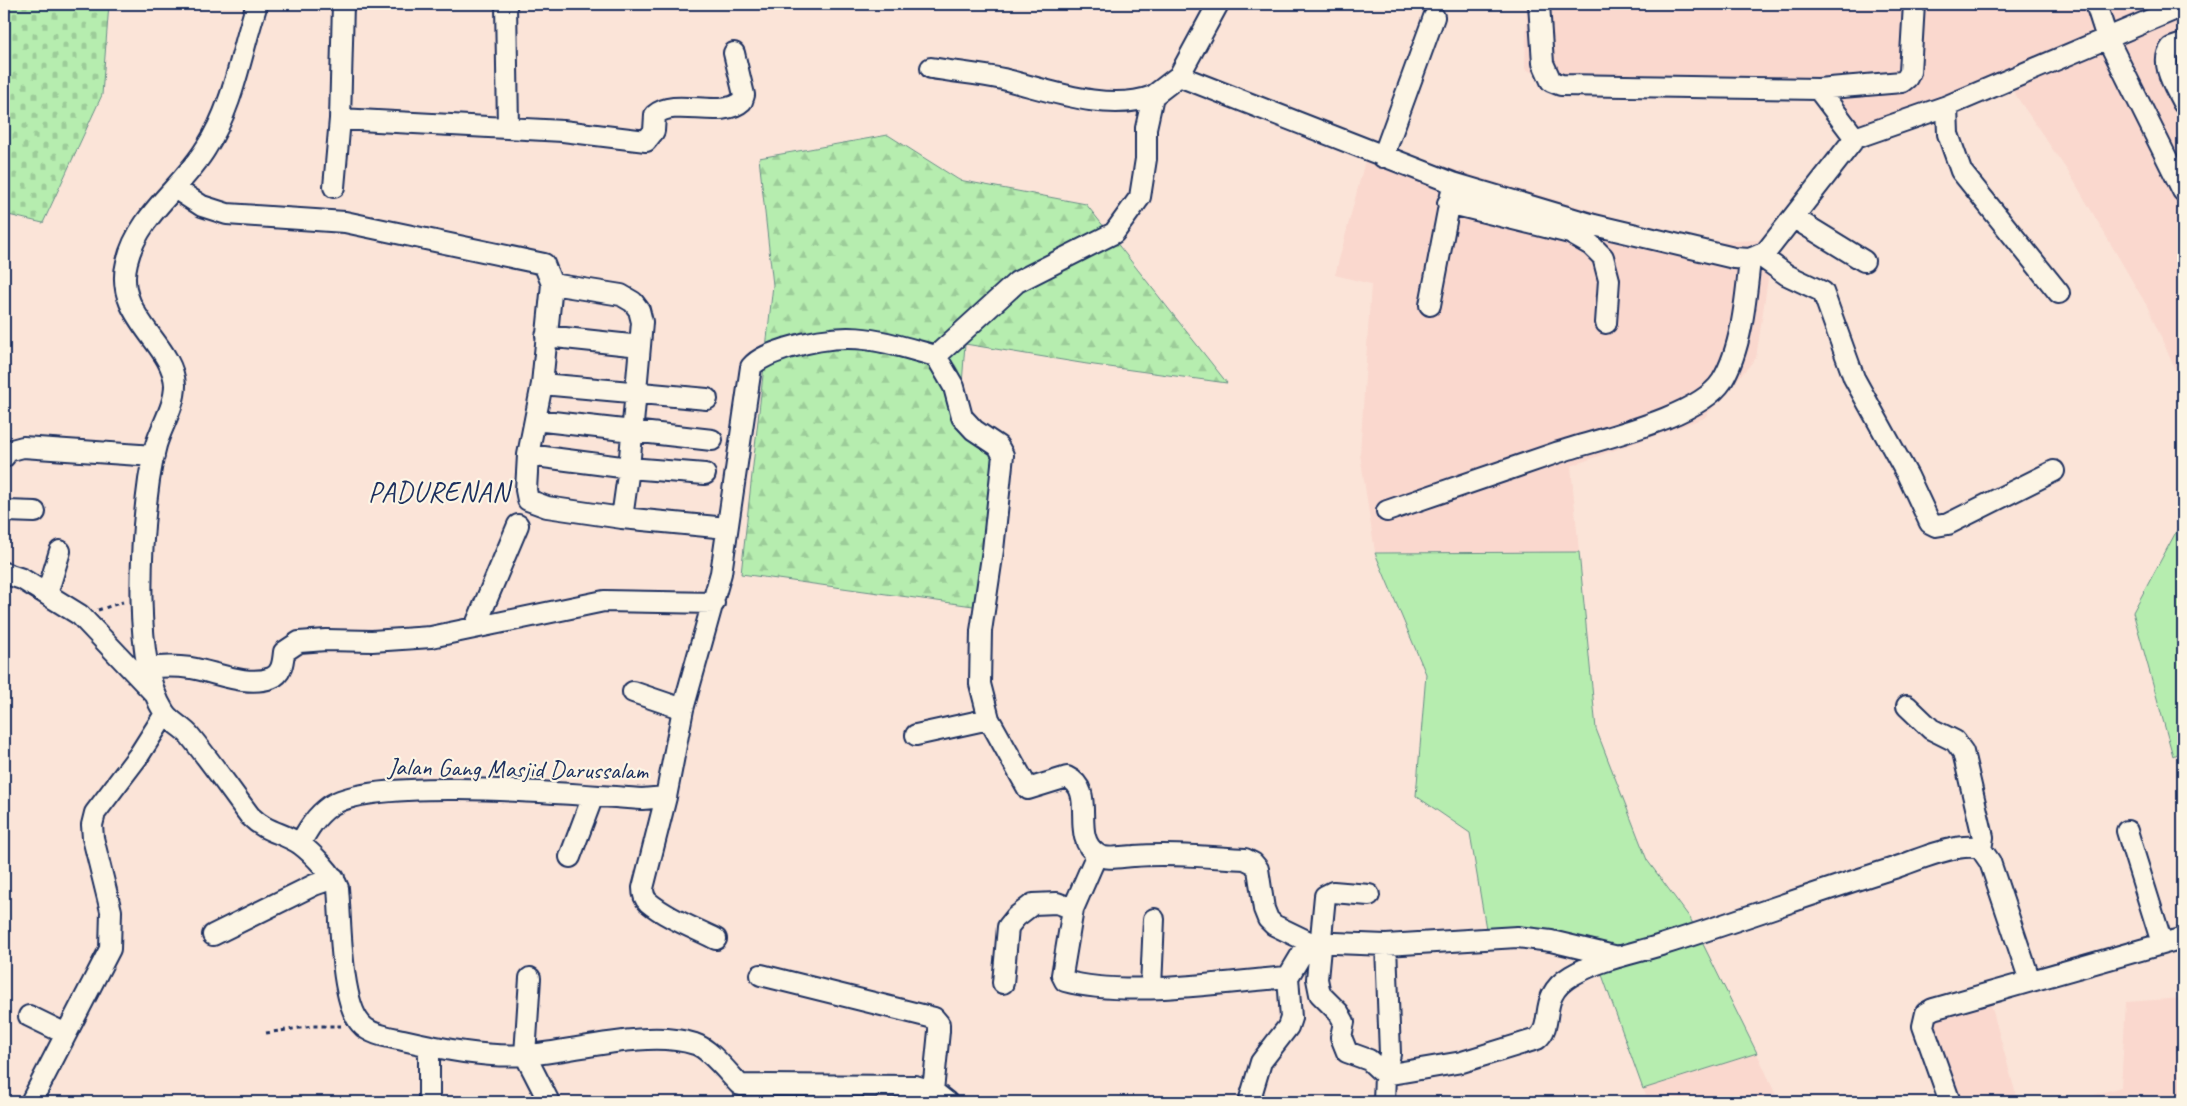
<svg xmlns="http://www.w3.org/2000/svg" width="2187" height="1106" font-family="Caveat,sans-serif">
  <style>
    .built { fill: #fad8ce }
    .green { fill: #b6edaf; stroke: #688e86 }
    .forest { fill: url(#forest-firs); stroke: #688e86 }
    .cemetery { fill: url(#cemetery-stones); stroke: #688e86 }
    .lines { fill: none; stroke-linecap: round; stroke-linejoin: round }
    .minor-casing { stroke: #1b2f5e; stroke-width: 24 }
    .path { stroke: #1b2f5e; stroke-width: 3; stroke-dasharray: 4 4; stroke-linecap: butt }
    .minor { stroke: #fcf5e5; stroke-width: 20 }
    .labels { text-anchor: middle; dominant-baseline: central; stroke-width: 4.5; stroke-linejoin: round; paint-order: stroke }
    .street-label { font-size: 25px; fill: #1b2f5e; stroke: #fcf5e5 }
    .quarter-label { font-size: 28px; letter-spacing: 1px; fill: #1b2f5e; stroke: #fcf5e5 }
  </style>
  <defs>
    <pattern id="forest-firs" width="22" height="20" patternUnits="userSpaceOnUse" patternTransform="scale(1.25)"><rect width="22" height="20" fill="#b6edaf"/><path d="M5 1l3.5 6h-7zM16 11l3.5 6h-7z" fill="#9ccc99"/></pattern>
    <pattern id="cemetery-stones" width="16" height="16" patternUnits="userSpaceOnUse" patternTransform="scale(1.25)"><rect width="16" height="16" fill="#b6edaf"/><path d="M2 7V4a2 2 0 0 1 4 0v3zM10 15v-3a2 2 0 0 1 4 0v3z" fill="#9ccc99"/></pattern>
  </defs>
  <rect width="100%" height="100%" fill="#fbe4d8"/>
  <filter id="ink" filterUnits="userSpaceOnUse"><feTurbulence type="fractalNoise" baseFrequency=".02" numOctaves="2"/><feDisplacementMap in="SourceGraphic" scale="10" xChannelSelector="R" yChannelSelector="G"/><feConvolveMatrix kernelMatrix="1 2 1 2 8 2 1 2 1" color-interpolation-filters="sRGB"/></filter>
  <g filter="url(#ink)">
    <path class="built" d="M1527 4H2183V387L2147 306 2071 176 2001 74 1846 130 1799 88 1585 96 1525 69Z
      M1371 138 1425 161 1700 243 1774 239 1756 358 1704 418 1571 466 1579 552H1375L1360 454 1371 284 1335 275Z
      M1987 990 2018 1102H1951L1925 1006Z
      M2183 998V1102H2071L2121 1087 2126 1002Z
      M1757 1053 1779 1102H1649L1643 1089Z"/>
    <path class="green" d="M2183 519V750L2173 756 2133 612Z
      M1579 552 1596 729 1647 860 1690 918 1757 1053 1643 1089 1592 947 1486 929 1470 833 1416 796 1426 674 1375 553Z"/>
    <path class="forest" d="M888 135 959 180 1086 204 1227 383 1087 364 965 344 959 425 999 458 995 609 741 574 773 285 759 158Z"/>
    <path class="cemetery" d="M4 4H109L102 95 43 223 4 214Z"/>
    <g class="lines">
      <g class="minor-casing">
        <path id="minor" d="M257 4C241 52 234 105 206 148 182 188 138 215 127 262 113 316 173 343 175 385 175 406 162 425 156 445 153 456 151 468 149 480 141 538 132 662 164 712 170 722 183 727 190 736 211 762 230 789 250 816 267 833 282 832 300 844 312 853 333 874 338 888 341 920 340 1001 361 1024 370 1035 390 1037 403 1040 442 1049 486 1058 527 1055 576 1051 648 1029 695 1044 709 1048 729 1074 740 1085L915 1086 933 1091 947 1102
          M506 4 508 127
          M1539 4 1543 63 1551 81 1561 85 1818 89 1902 82 1907 78 1910 72 1914 4
          M2096 4 2107 38 2183 191
          M2183 44 2171 48C2159 64 2176 88 2183 103
          M931 68C955 72 979 74 1003 79 1048 90 1108 113 1153 96
          M1179 76 1453 183 1594 225 1734 258 1750 259 1766 252 1855 138 1947 106 2183 6
          M1818 89 1855 138
          M1947 106 1948 134 1961 171 2059 293
          M340 119 563 131 646 141 654 131 655 115C674 97 722 120 742 101L744 95 734 53
          M1383 157 1434 17
          M334 187 340 119 343 4
          M176 189 202 206 227 214 345 222 544 264 552 284 542 384 528 455 526 490 528 500 547 507 622 518 727 528
          M1448 203 1570 233 1591 245 1603 257 1609 280 1606 323
          M1794 218 1864 261
          M1759 255 1787 275 1823 292 1854 378 1908 476 1930 523 1936 526 1948 524 2054 471
          M552 284 621 295 633 302 639 310 642 322 640 346 629 468 622 518
          M1430 305 1452 190
          M546 336 640 346
          M936 356 954 387 962 417 974 430 998 446 1003 455 993 550 981 631 980 684 989 719 1028 789 1067 777C1098 791 1069 836 1097 854 1106 861 1124 856 1134 856 1171 853 1208 857 1245 859L1253 863 1258 869 1264 909 1268 919 1274 925 1309 942 1386 945 1517 937 1551 941 1618 957
          M542 384 707 399
          M535 420 712 440
          M528 455 629 468 705 474
          M4 457 8 451 23 447 154 456
          M4 509 6 511 35 512
          M1387 511C1444 492 1500 472 1556 453 1598 439 1698 418 1722 381 1742 348 1746 297 1750 259
          M4 573 22 579 80 615 154 693
          M47 594 60 551
          M475 627 518 525
          M148 668C163 666 176 666 191 668 215 672 247 687 271 678 282 674 283 662 284 652L299 642 326 640 372 641 431 637 604 601 714 603
          M633 692 683 709
          M1907 706 1931 729 1955 741 1963 752 1983 837 1981 849
          M916 735 989 719
          M2127 831 2162 943
          M300 844C308 829 316 816 330 806 376 775 581 795 642 799L666 797
          M1097 854 1073 909 1062 975 1065 981C1127 998 1223 982 1288 977
          M570 857 593 796
          M1369 895 1333 892 1325 896 1317 979 1320 994 1339 1013 1344 1022 1341 1037 1347 1052 1369 1060 1385 1075 1462 1062 1537 1039C1556 1024 1536 997 1571 976 1598 960 1631 954 1661 945 1739 921 1816 892 1894 868 1915 861 1962 840 1981 849L1990 862 2030 981
          M213 935 314 885 334 878
          M716 939C694 928 667 918 648 902 644 898 643 893 643 888L666 797 683 709 721 573 751 367C759 357 776 352 788 348 850 329 877 340 936 356L1017 282 1114 233 1140 197 1146 159V128L1153 96 1179 76 1218 4
          M761 975 934 1018 939 1024V1031L933 1091
          M530 978 525 1055 549 1102
          M1003 983 1008 927 1016 917 1033 904 1057 903 1073 909
          M1151 987 1154 919
          M29 1016 66 1034
          M31 1102 110 949 111 911 93 838 92 825 95 813 139 755 165 714
          M429 1102V1046
          M1249 1102 1261 1062 1288 1027 1291 1018 1288 977 1309 942
          M1384 1102 1385 1075 1390 1054 1386 945
          M1950 1102 1923 1026 1926 1013 1933 1009 2183 938"/>
      </g>
      <path class="path" d="M98 610 123 602
        M266 1033 313 1026H341"/>
      <use href="#minor" class="minor"/>
    </g>
  </g>
  <g class="labels">
    <g class="street-label">
      <text transform="translate(518 769) rotate(1)">Jalan Gang Masjid Darussalam</text>
    </g>
    <g class="quarter-label">
      <text x="439" y="491">PADURENAN</text>
    </g>
  </g>
  <rect width="2187" height="1106" fill="none" stroke="#fcf5e5" stroke-width="20"/>
  <rect x="10" y="10" width="2167" height="1086" fill="none" stroke="#1b2f5e" stroke-width="2" filter="url(#ink)"/>
</svg>
